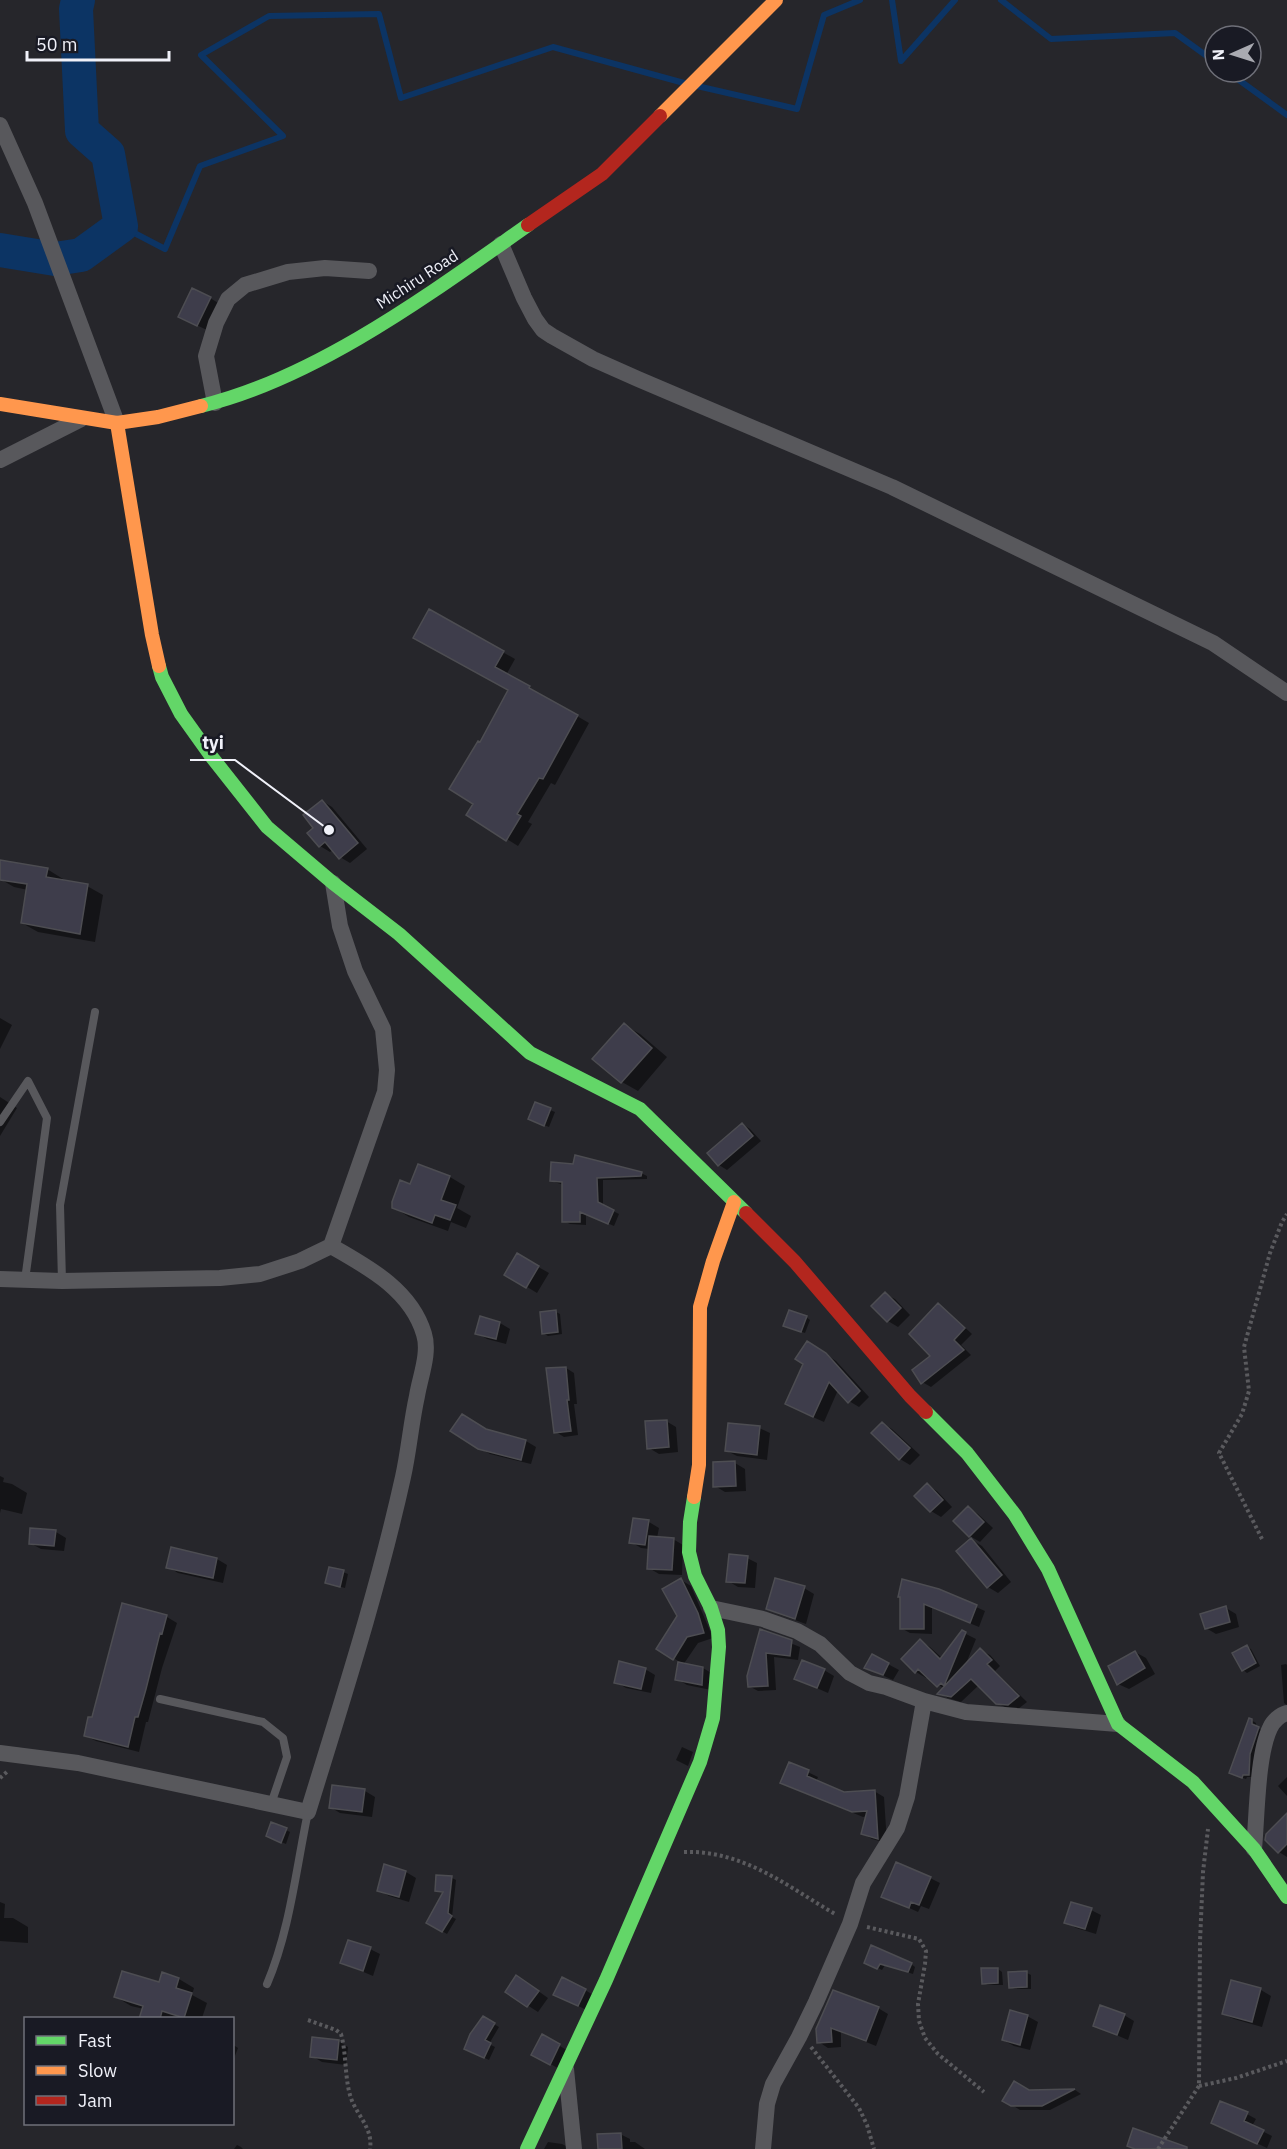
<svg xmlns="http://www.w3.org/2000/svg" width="1287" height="2149" font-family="'IBM Plex Sans',sans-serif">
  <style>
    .shadow { fill: #0007 }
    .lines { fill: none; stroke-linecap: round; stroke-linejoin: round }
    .stream { stroke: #0c3464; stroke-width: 6 }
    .river { stroke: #0c3464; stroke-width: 34 }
    .building { fill: #3e3d4b; stroke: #4d4d52; stroke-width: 1.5 }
    .path { stroke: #5a5a5e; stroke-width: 4; stroke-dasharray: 3 3; stroke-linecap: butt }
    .lane { stroke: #58585c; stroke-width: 8 }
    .street { stroke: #58585c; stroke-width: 16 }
    .fast { stroke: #63d668; stroke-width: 14 }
    .slow { stroke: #ff974d; stroke-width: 14 }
    .jam { stroke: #b3261e; stroke-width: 14 }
    .labels { text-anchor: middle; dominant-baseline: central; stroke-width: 5; stroke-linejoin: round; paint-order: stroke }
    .street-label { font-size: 16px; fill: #f0f1f9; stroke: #191a24 }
    .leader { fill: none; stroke: #f0f1f9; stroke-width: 2 }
    .callout-dot { fill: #f0f1f9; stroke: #191a24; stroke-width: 2 }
    .callout-label { font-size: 18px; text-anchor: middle; font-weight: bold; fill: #f0f1f9; stroke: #191a24; stroke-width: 5; stroke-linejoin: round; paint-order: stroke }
  </style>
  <rect width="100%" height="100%" fill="#26262b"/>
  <path class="shadow" d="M210 298 220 304 207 330 190 322Z
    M430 611 515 659 506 675 589 723 555 785 551 783 528 822 532 824 518 846 507 839 475 803 481 744 510 690Z
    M322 801 332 807 367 849 350 863 340 857 333 850 330 852 320 846 315 828Z
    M47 869 63 879V881L87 886 103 895 95 942 38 932 22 923 28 890 14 887 0 879V870Z
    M0 1018 12 1025 0 1049Z
    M624 1025 640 1034 667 1057 638 1091 622 1082 594 1059Z
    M0 1097 17 1108 0 1136Z
    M550 1110 555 1112 549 1127 534 1121Z
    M742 1124 750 1129 761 1141 727 1170 719 1165Z
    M641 1173 647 1176V1179L603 1180V1206L619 1214 614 1226 586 1214V1225L570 1224 564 1221V1185L551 1181Z
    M450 1177 465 1186 457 1208 471 1216 466 1228 451 1222 448 1231 409 1217 393 1207 411 1186Z
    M517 1255 549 1273 537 1293 506 1274Z
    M885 1294 895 1299 910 1315 898 1327 888 1321Z
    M938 1305 946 1310 972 1334 961 1345 971 1355 931 1387 922 1382 932 1356Z
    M556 1312 560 1314 562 1334 548 1336 543 1333Z
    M806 1317 810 1320 805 1333 790 1328Z
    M500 1323 510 1329 506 1344 487 1339 477 1333Z
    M818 1349 836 1361 869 1397 859 1407 849 1401 838 1390 824 1422 797 1410Z
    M566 1368 574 1373 577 1404H574L578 1435 564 1437 556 1432Z
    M666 1421 676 1427 678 1452 659 1454 649 1448Z
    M882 1423 892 1429 920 1455 910 1465 900 1459 873 1433Z
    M759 1428 770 1433 767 1460 737 1456 727 1451Z
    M487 1431 526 1441 536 1447 531 1464 490 1454 479 1448Z
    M735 1463 745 1469 746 1491 725 1492 715 1486Z
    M0 1476 4 1478 3 1482 12 1484 27 1493 22 1514 1 1509 0 1513Z
    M927 1485 937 1491 952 1507 941 1517 931 1511 916 1496Z
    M968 1508 978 1514 993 1528 980 1542 970 1536Z
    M635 1519 649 1522 659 1528 657 1538 673 1539 683 1545 682 1575 659 1574 649 1568 650 1549 641 1548 631 1542Z
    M56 1532 66 1538 64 1551 41 1549 30 1543Z
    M972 1540 982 1546 1011 1582 998 1593 988 1587Z
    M747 1558 757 1563 755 1588 738 1587 728 1581Z
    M217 1559 227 1565 223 1583 178 1573 168 1567Z
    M343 1572 348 1574 345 1588 327 1583Z
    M681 1580 691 1586 713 1638 698 1643 683 1665 703 1668 713 1674 711 1690 687 1685 677 1679 680 1662 658 1649 679 1616Z
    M804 1588 814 1594 806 1624 778 1614 768 1608Z
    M938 1590 985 1611 979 1627 932 1608V1634L910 1633 901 1628 902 1597Z
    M1226 1608 1236 1614 1239 1627 1216 1634 1206 1628Z
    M167 1617 177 1623 162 1668 148 1722H146L139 1752 96 1741 86 1736 93 1719Z
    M761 1631 800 1647 798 1660 774 1657 776 1690 758 1691 749 1686Z
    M962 1632 976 1639 965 1666 980 1650 990 1655 1000 1666 995 1671 1027 1702 1018 1709 1007 1708 997 1703 979 1685 961 1702 948 1698 940 1693 944 1689 928 1676 926 1678 916 1672 920 1641 930 1647 942 1658Z
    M1247 1647 1251 1649 1260 1666 1247 1673 1243 1670Z
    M1135 1652 1146 1658 1155 1674 1129 1689 1118 1684Z
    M873 1656 899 1670 893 1680 866 1668Z
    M1286 1664 1287 1665V1705L1284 1703 1281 1665Z
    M645 1669 655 1675 651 1693 626 1688 616 1682Z
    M824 1670 834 1676 828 1693 796 1679Z
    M1251 1720 1256 1723V1727L1263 1731 1253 1777H1247L1246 1779 1235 1775Z
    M682 1747 693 1752 688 1766 676 1760Z
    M789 1763 818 1777 816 1782 844 1794 874 1791 884 1797 887 1843 872 1839 863 1834 867 1816 863 1817 791 1787Z
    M1287 1777V1796L1278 1786Z
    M365 1791 375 1797 372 1817 340 1813 330 1807Z
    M1287 1815V1857L1279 1852Z
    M286 1830 290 1832 286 1844 272 1838Z
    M385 1866 406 1872 416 1878 409 1902 389 1896 378 1890Z
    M452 1878 456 1880 452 1917 456 1919 447 1934 428 1923 444 1893 436 1890Z
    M930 1878 940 1883 929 1909 921 1906 918 1912 883 1896Z
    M0 1902 5 1904 4 1918H13L28 1927V1943L0 1941V1948Z
    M1091 1910 1101 1915 1096 1934 1076 1928 1066 1922Z
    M370 1949 380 1954 373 1976 342 1963Z
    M866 1962 911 1964 915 1967 913 1974 885 1965 882 1970Z
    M998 1969 1002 1972 1003 1985H988L983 1983Z
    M1027 1973 1031 1975V1989H1015L1010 1987Z
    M179 1979 194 1988 192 1995 207 2003 202 2018H141L144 2009 131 2006 116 1997Z
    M1232 1982 1261 1990 1271 1996 1262 2027 1234 2019 1223 2014Z
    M527 1983 548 1998 538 2012 507 1992Z
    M585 1990 595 1996 589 2011 565 2000Z
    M878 2008 888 2014 876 2046 841 2032V2047L828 2048 819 2042V2028Z
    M1124 2015 1134 2021 1128 2040 1095 2026Z
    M1027 2016 1038 2022 1030 2050 1014 2046 1003 2040Z
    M483 2018 499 2027 489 2044 495 2047 489 2060 470 2051Z
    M543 2036 570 2052 561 2070 533 2054Z
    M338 2041 348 2047 346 2065 322 2062 312 2056Z
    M232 2044 238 2048 233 2061H232Z
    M1075 2090 1081 2094 1050 2110H1020L1004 2100 1029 2092Z
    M1247 2114 1256 2119 1252 2126 1272 2136 1267 2148 1222 2127Z
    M620 2134 630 2139V2142H635L645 2149H599Z
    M548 2142 562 2144 572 2149H544Z
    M237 2145 241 2147 243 2149H234Z"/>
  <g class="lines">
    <path class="stream" d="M892 0 901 61 955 0
      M1001 0 1051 39 1175 33 1215 62
      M1228 72 1287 115
      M697 86 797 109 824 15 860 0
      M121 226 165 249 200 166 283 136 201 55 269 16 379 14 401 98 553 47 684 83"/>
    <path class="river" d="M0 250 55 259 81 255 121 226 108 154 82 131 76 9 78 0"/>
  </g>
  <path class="building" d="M192 288 211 297 197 326 178 317Z
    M429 609 504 651 495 667 530 686 529 688 578 715 543 779 539 778 517 814 521 816 506 841 466 815 473 804 449 789 478 741 480 742 508 690 413 638Z
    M322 800 358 843 339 859 325 842 319 847 307 833 313 828 303 815Z
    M0 860 48 868 46 877 88 884 80 934 21 923 27 884 0 880Z
    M624 1023 652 1048 621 1083 592 1059Z
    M535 1102 551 1108 544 1126 528 1119Z
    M742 1123 753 1136 718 1166 707 1153Z
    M575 1155 642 1172 641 1176 597 1178 598 1202 614 1210 608 1224 580 1212V1222H562V1182L550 1181 551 1162 573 1164Z
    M418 1164 450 1176 441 1200 456 1205 450 1220 435 1215 432 1223 392 1208V1202L400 1180 410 1184Z
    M517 1253 539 1266 526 1288 504 1275Z
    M885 1292 901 1308 887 1322 871 1306Z
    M938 1303 965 1328 954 1340 964 1350 921 1384 912 1370 930 1356 909 1334Z
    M556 1310 558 1332 542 1334 540 1312Z
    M789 1310 807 1316 801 1332 783 1326Z
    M480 1316 500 1322 496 1339 475 1334Z
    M807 1341 826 1353 860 1391 848 1403 829 1382 813 1417 785 1404 803 1364 795 1359Z
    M566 1367 569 1400H567L571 1431 554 1433 546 1368Z
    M462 1414 486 1429 526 1440 521 1460 478 1449 450 1431Z
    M667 1420 669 1447 647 1449 645 1421Z
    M882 1422 910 1448 899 1460 871 1433Z
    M728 1423 760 1426 757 1455 725 1451Z
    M735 1461 736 1486 713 1487V1462Z
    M927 1483 943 1500 930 1512 914 1496Z
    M968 1506 984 1522 969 1537 953 1521Z
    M633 1518 649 1520 645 1545 629 1543Z
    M30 1528 56 1530 54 1546 29 1544Z
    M649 1536 674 1538 672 1570 647 1569Z
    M971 1538 1002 1575 987 1588 956 1551Z
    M171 1547 217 1558 213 1578 166 1568Z
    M729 1554 748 1556 745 1583 726 1582Z
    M329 1567 344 1570 340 1587 325 1583Z
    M681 1578 698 1613 704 1633 687 1637 673 1660 656 1649 677 1616 662 1589Z
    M775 1578 805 1586 795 1619 766 1609Z
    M902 1579 939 1589 977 1605 970 1623 924 1604V1629H900V1597H898Z
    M122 1603 167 1615 162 1634 160 1633 146 1689 138 1717H135L128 1747 84 1736 88 1717H92Z
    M1226 1606 1230 1622 1205 1629 1200 1614Z
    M760 1629 792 1640 790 1656 766 1653 768 1686 748 1687 747 1676Z
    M962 1630 966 1632 944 1686 941 1683 937 1687 918 1669 915 1673 901 1659 920 1639 940 1659Z
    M1247 1645 1256 1663 1242 1671 1232 1653Z
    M980 1648 992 1660 987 1664 1019 1696 1008 1705 996 1704 971 1679 951 1697 937 1694Z
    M1135 1651 1145 1668 1117 1685 1108 1666Z
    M872 1654 889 1663 883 1675 864 1668Z
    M802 1660 825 1669 817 1688 794 1679Z
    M619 1661 646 1668 641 1689 614 1683Z
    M678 1662 703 1667 702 1685 675 1680Z
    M1249 1718 1252 1719V1724L1259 1727 1250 1754 1249 1775H1243L1242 1778 1229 1773Z
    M789 1762 809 1770 807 1776 844 1792 875 1790 878 1839 861 1834 867 1811 852 1812 780 1783Z
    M332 1785 365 1789 362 1812 329 1808Z
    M1287 1813V1844L1278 1853 1265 1840 1266 1834Z
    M271 1822 287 1828 281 1843 266 1836Z
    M896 1862 931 1877 919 1905 911 1902 909 1908 881 1897Z
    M384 1864 406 1871 399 1897 377 1891Z
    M436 1875 452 1876 448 1913 452 1916 442 1932 426 1923 443 1892 435 1891Z
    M1071 1902 1092 1908 1085 1929 1064 1923Z
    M348 1940 371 1947 363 1971 340 1963Z
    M871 1945 912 1963 908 1972 880 1964 877 1969 864 1963Z
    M981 1968H998V1983L982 1984Z
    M122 1971 159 1982 162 1972 179 1978 176 1988 192 1993 184 2018 162 2011 160 2019H139L143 2006 114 1997Z
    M1027 1971V1987L1009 1988 1008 1972Z
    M516 1975 539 1991 527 2007 505 1992Z
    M562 1977 586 1989 578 2006 553 1995Z
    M1231 1980 1261 1988 1252 2022 1222 2014Z
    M833 1990 879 2007 866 2041 831 2028 832 2042 817 2043 816 2029Z
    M1100 2005 1125 2014 1117 2035 1093 2026Z
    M1010 2010 1028 2015 1020 2045 1002 2040Z
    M483 2016 495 2023 485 2040 491 2043 484 2058 464 2049 470 2034Z
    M542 2034 560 2044 550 2065 531 2055Z
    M312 2037 339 2040 337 2060 310 2057Z
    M1014 2081 1029 2090 1075 2089 1042 2106H1011L1002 2101Z
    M1220 2101 1248 2112 1244 2121 1264 2130 1257 2144 1211 2123Z
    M1133 2128 1187 2147V2149H1135L1127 2146Z
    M621 2133 622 2149H598L597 2134Z"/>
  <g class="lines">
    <path class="path" d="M1262 1539 1219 1453 1242 1414 1249 1391 1244 1347 1270 1253 1282 1222 1287 1214
      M0 1778 8 1771
      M684 1852C743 1850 787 1886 835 1914
      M867 1927 919 1939 926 1951 925 1964 918 2004 919 2021 925 2038 938 2054 984 2092
      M308 2020 336 2030 341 2034C347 2055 344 2080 352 2101 359 2117 373 2130 370 2149
      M811 2047 859 2108 867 2125 874 2149
      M1199 2086 1236 2078 1287 2061
      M1158 2149 1199 2086 1200 1942 1203 1872 1208 1829"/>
    <path class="lane" d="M0 1122 28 1081 47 1118 25 1280
      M62 1281 60 1205 95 1012
      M160 1699 263 1722 283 1738 287 1757 271 1804
      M267 1984C290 1930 296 1869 308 1812"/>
    <path class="street" d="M0 125 35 203 117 423
      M501 244 524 298 535 319 543 330 552 336 593 359 638 379 892 487 1213 643 1287 693
      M215 403 206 356 216 323 228 299 245 285 288 272 325 268 369 271
      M0 460 81 419
      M0 1279 62 1281 220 1278 260 1274 300 1261 331 1246 385 1092 387 1070 383 1029 355 971 340 926 333 883
      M711 1608 763 1619 797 1631 820 1644 850 1673 869 1683 886 1687 924 1701 966 1712 1118 1724
      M0 1753 78 1763 308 1812C342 1701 378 1590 403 1477 409 1450 411 1423 417 1396 420 1377 430 1353 424 1334 411 1290 368 1267 331 1246
      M1254 1849C1257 1817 1257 1755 1270 1728 1273 1721 1280 1715 1287 1713
      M566 2069 574 2149
      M763 2149 767 2104 773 2084 799 2037 816 2002 850 1924 863 1883 897 1828 907 1797 924 1701"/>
    <path class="fast" d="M201 406C317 378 431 293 528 225
      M159 666 162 677 181 714 211 756 267 827 333 883 399 934 530 1053 640 1109 746 1213
      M926 1412 967 1453 1015 1515 1048 1569 1118 1724 1193 1782 1254 1849 1287 1897
      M527 2149 606 1980 700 1762 713 1718 719 1647 718 1630 711 1608 695 1576 689 1552 690 1522 694 1497"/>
    <path class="slow" d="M660 116 776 0
      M0 404 117 423 158 417 201 406
      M117 423 152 635 159 666
      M694 1497 699 1465 700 1307 713 1261 734 1202"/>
    <path class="jam" d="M528 225 602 174 660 116
      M746 1213 795 1262 910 1396 926 1412"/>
  </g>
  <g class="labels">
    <g class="street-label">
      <text transform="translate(417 279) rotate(-33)">Michiru Road</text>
    </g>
  </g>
  <path class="leader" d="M329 830L235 760H190"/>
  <circle class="callout-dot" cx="329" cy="830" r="6"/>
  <g class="callout-label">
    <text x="213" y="749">tyi</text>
  </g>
  <rect x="24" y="2017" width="210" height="108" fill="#191a24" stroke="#6f7079" stroke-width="1.5"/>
  <rect x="36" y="2036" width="30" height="9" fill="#63d668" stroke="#6f7079" stroke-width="1.5"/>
  <text x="78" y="2047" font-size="18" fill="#f0f1f9">Fast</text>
  <rect x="36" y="2066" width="30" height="9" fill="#ff974d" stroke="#6f7079" stroke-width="1.5"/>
  <text x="78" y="2077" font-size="18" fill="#f0f1f9">Slow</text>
  <rect x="36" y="2096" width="30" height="9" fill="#b3261e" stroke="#6f7079" stroke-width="1.5"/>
  <text x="78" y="2107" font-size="18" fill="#f0f1f9">Jam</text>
  <g transform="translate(1233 54) rotate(267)"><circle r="28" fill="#191a24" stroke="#6f7079" stroke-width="1.5"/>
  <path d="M0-4.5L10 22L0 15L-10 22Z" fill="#a9aab1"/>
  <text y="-9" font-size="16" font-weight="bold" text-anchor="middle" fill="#f0f1f9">N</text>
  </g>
  <path d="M27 51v9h142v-9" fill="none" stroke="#f0f1f9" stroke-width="3"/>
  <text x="36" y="51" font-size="18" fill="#f0f1f9" stroke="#191a24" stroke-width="4.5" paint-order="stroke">50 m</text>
</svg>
